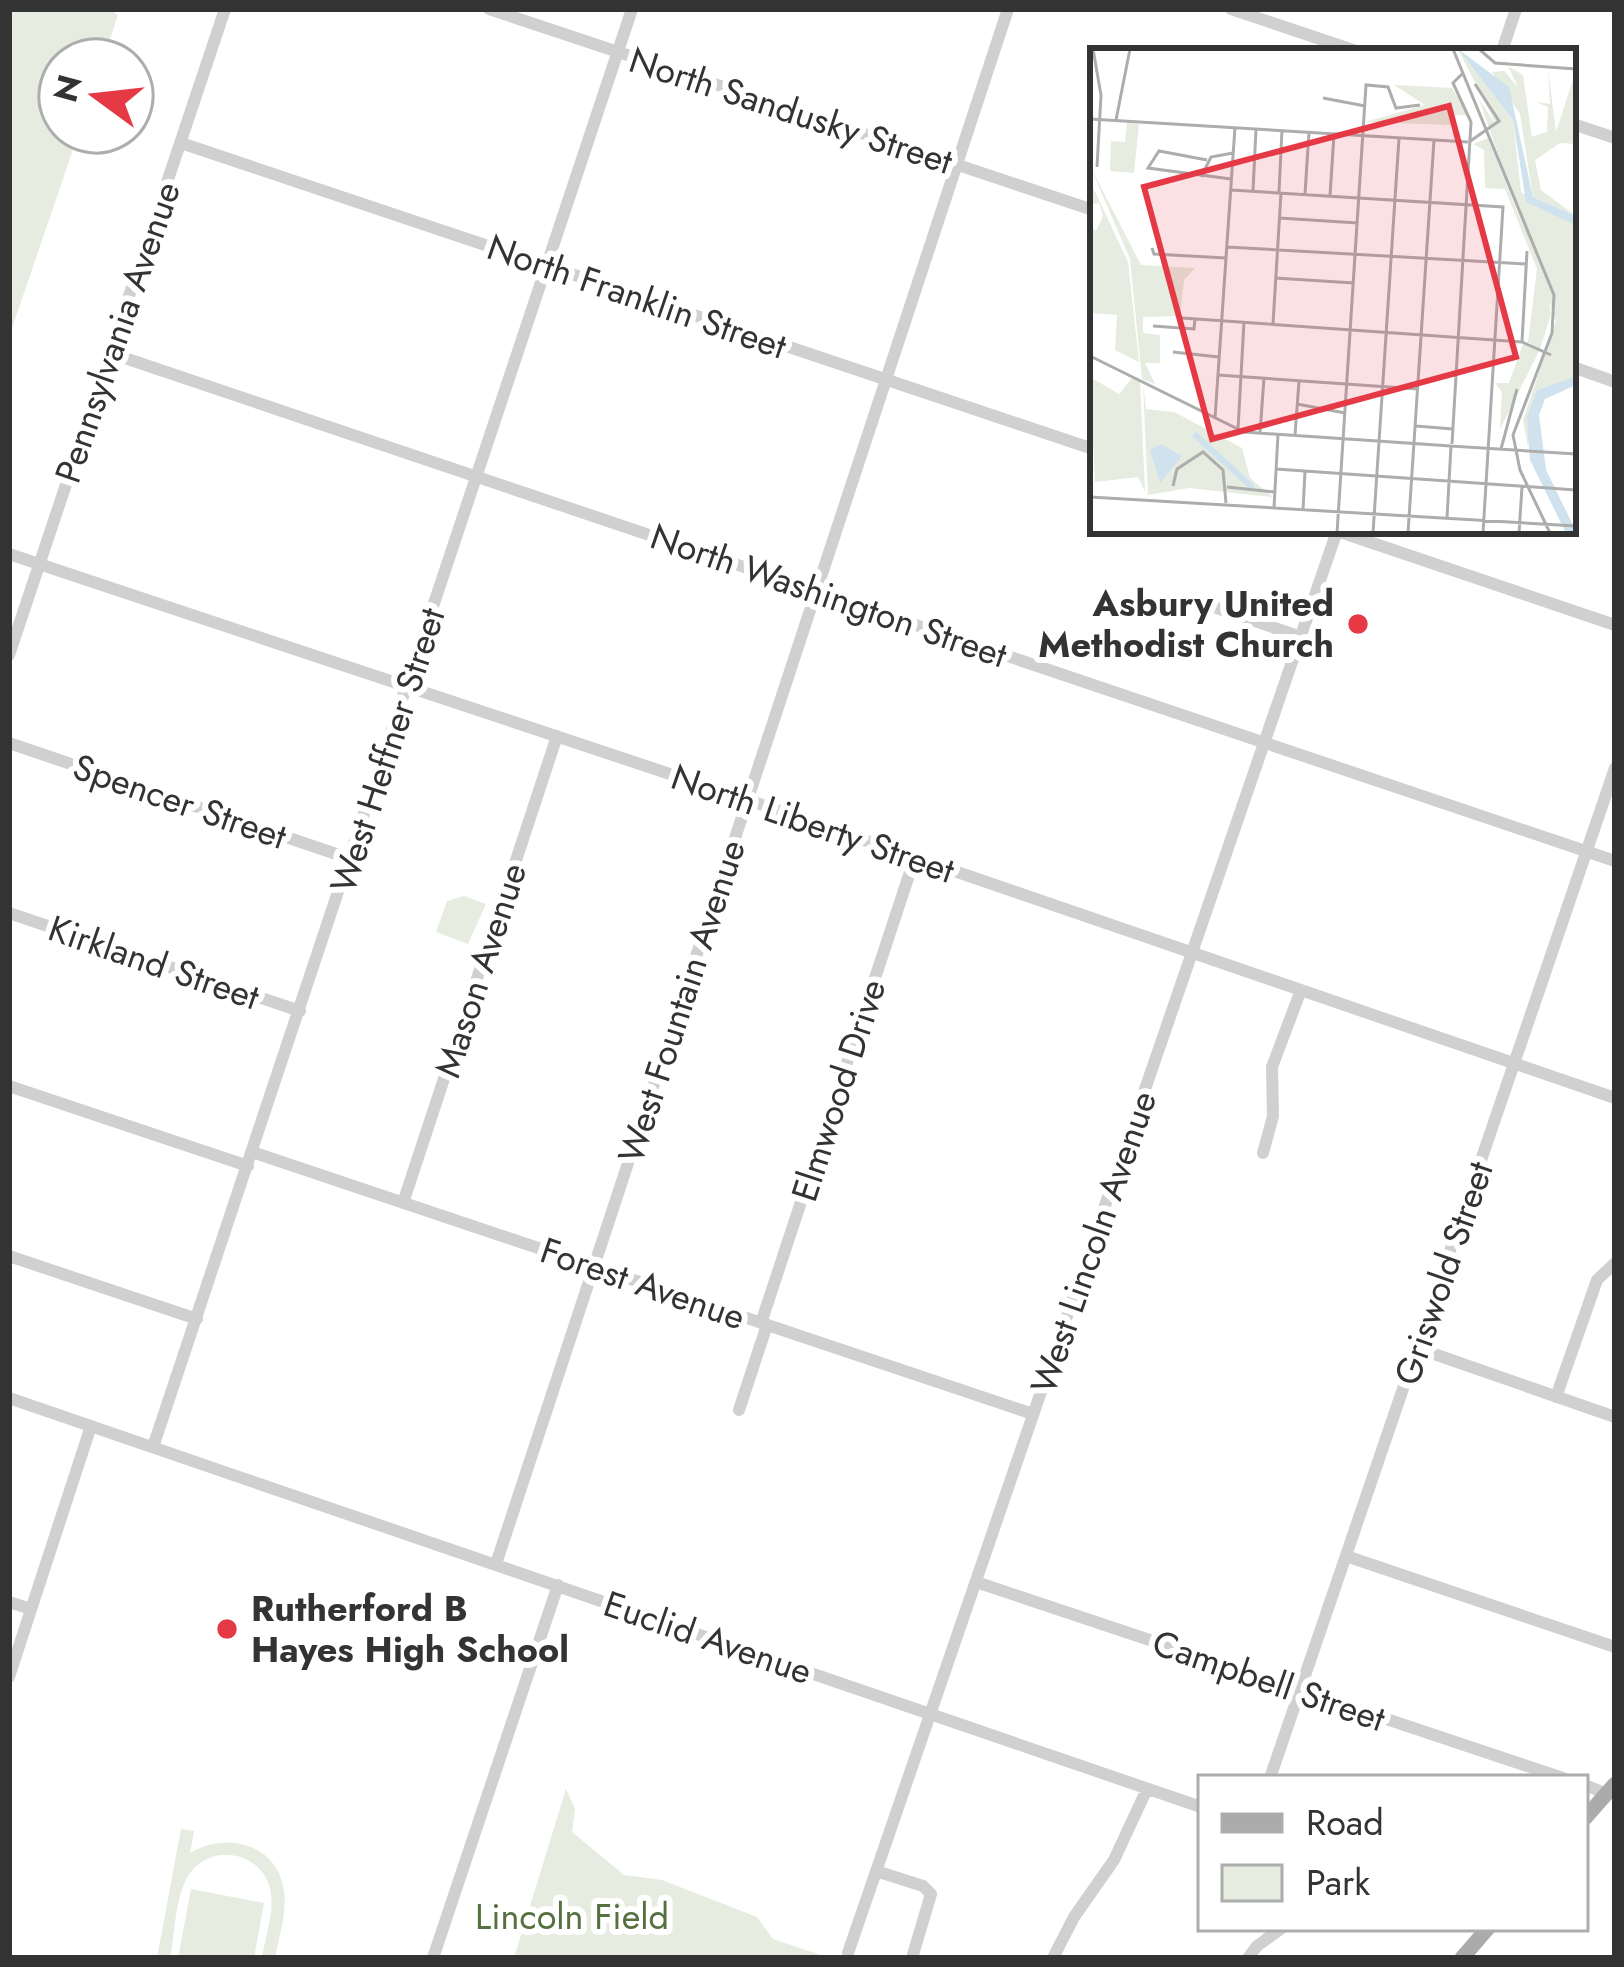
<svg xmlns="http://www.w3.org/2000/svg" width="1624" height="1967" font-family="Jost,sans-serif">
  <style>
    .green { fill: #e6ecdf }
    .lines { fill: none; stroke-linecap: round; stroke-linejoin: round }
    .minor { stroke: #d0d0d0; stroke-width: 12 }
    .major { stroke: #ababab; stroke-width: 15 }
    .poi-dot { fill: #e63946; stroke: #fff; stroke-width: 4.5 }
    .labels { text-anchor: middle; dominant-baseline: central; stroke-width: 12; stroke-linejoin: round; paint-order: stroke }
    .street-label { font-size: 36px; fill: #333; stroke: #fff }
    .poi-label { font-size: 36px; font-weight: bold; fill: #333; stroke: #fff; text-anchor: end }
    .park-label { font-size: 36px; fill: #56703f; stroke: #fff }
    .inset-river { fill: none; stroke: #cfe2ee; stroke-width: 6 }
    .inset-road { fill: none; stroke: #adadad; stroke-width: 3 }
    .view { fill: #e63946; fill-opacity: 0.15; stroke: #e63946; stroke-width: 6 }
    .inset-edge { fill: none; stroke: #333; stroke-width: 6 }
  </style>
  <rect width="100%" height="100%" fill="#fff"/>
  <path class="green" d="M9 9H108L118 15 103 60H60V132H79L9 337Z
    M464 896 486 904 468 944 436 932 447 901Z
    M566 1789 575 1809 572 1832 624 1875 662 1880 757 1917 773 1939 829 1958H514Z
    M181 1829 194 1831 190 1853C227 1830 279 1845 284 1892 287 1913 279 1937 275 1958H262C265 1938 274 1914 271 1894 266 1852 210 1840 188 1876 175 1898 175 1933 170 1958H157Z
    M191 1889 264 1903 254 1958H178Z"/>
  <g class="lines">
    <path class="minor" d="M489 9 1093 210
      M1231 9 1356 51
      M1502 51 1516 9
      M1573 124 1615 138
      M181 143 1093 449
      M110 353 1615 861
      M1573 367 1615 382
      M1337 531 1615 625
      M9 554 748 800 1615 1098
      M1214 607 1301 637
      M9 655 225 9
      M9 743 351 859
      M9 913 300 1011
      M9 1086 248 1166
      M252 1152 1033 1414
      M1263 1153 1273 1116 1272 1067 1301 990
      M403 1203 557 736
      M9 1256 197 1319
      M761 1323 915 857
      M1417 1348 1615 1417
      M1556 1397 1597 1280 1615 1263
      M9 1398 1201 1807
      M739 1410 767 1325
      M153 1447 632 9
      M1346 1556 1615 1647
      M496 1564 1008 9
      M976 1582 1563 1778
      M9 1602 31 1609
      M9 1677 91 1426
      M1270 1778 1615 768
      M1585 1785 1607 1794
      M876 1871 923 1886 931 1894 912 1958
      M848 1953 1337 531
      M433 1958 558 1585
      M1053 1958 1074 1917 1114 1860 1147 1789
      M1248 1958 1257 1946 1282 1928"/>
    <path class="major" d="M1585 1818 1615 1784
      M1462 1958 1488 1928"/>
  </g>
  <g class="poi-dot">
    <circle cx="1358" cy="624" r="12"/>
    <circle cx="227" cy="1629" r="12"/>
  </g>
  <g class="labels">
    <g class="street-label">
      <text transform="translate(791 110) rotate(18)">North Sandusky Street</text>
      <text transform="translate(637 296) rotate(19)">North Franklin Street</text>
      <text transform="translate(117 332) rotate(-71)">Pennsylvania Avenue</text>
      <text transform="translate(829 595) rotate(19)">North Washington Street</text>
      <text transform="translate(387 750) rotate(-72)">West Heffner Street</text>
      <text transform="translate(180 801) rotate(19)">Spencer Street</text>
      <text transform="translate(813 823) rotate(19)">North Liberty Street</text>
      <text transform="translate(154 962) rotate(19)">Kirkland Street</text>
      <text transform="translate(480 970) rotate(-72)">Mason Avenue</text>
      <text transform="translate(681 1001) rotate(-72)">West Fountain Avenue</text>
      <text transform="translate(838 1090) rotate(-72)">Elmwood Drive</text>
      <text transform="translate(1093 1242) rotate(-71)">West Lincoln Avenue</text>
      <text transform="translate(1443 1273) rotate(-71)">Griswold Street</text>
      <text transform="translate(643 1283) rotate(19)">Forest Avenue</text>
      <text transform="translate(708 1637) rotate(19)">Euclid Avenue</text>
      <text transform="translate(1269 1680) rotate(19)">Campbell Street</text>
    </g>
    <g class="poi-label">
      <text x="1334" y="603">Asbury United<tspan x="1334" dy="41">Methodist Church</tspan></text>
      <text x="251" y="1608" text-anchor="start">Rutherford B<tspan x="251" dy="41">Hayes High School</tspan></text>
    </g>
    <g class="park-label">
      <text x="572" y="1916">Lincoln Field</text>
    </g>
  </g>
  <g transform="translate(1090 48)">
    <rect width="486" height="486" fill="#fff"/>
    <path d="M368 1 423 72 431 144 486 177V328L447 342 438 400 433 372 466 273 389 51 408 80ZM418 18 433 27 442 89 457 84 458 59 446 54 460 56 458 21 466 84 486 22V96L470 95 445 112 451 142 486 168 443 149 430 66 402 24 414 23 428 39ZM304 37 362 40 378 67H364L361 77 275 74 335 57ZM37 75 49 76 44 125 20 123 21 93 35 94ZM398 90 456 236 461 266 450 301 438 294 447 221 415 141 395 140 394 102 383 96ZM0 118 51 217 105 220 94 232 90 268 53 269V285L70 287V315H55L65 336 52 331 40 211ZM0 133 38 214 49 314 25 302 27 267 0 265V177L6 183 13 168 9 155 0 156ZM433 296 449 303 410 381 412 344 405 335H419ZM0 329 29 346 42 330 50 334 55 444 48 429 5 434ZM53 336 56 361 84 364 152 400 160 430 183 449 99 440 58 447Z" fill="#e6ecdf"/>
    <path d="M368 1 419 39 443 149 486 168V177L436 154 423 72ZM486 328V337L455 351 449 367 456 422 486 483 476 485 440 412 437 369 447 342ZM71 396 92 408 70 435 60 402Z" fill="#cfe2ee"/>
    <path class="inset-river" d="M104 386 163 440"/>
    <path class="inset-road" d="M3 1 11 47 7 119M363 1 464 247 462 285 423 387 430 422 460 485M389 1 405 15 486 21M233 50 275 58M0 71 378 94M26 72 40 1M379 94 409 73 385 36M117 112 69 103 58 120 141 131M111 129 121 109 143 105M141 142 413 159 393 485M163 143 166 81M189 144 192 82M215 146 219 84M240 148 244 86M189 170 268 175M137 199 437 216M62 200 64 206 136 210M185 230 264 235M92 270 432 294 461 307M183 276 191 145M63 278 104 281 105 271M432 294 437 203M83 304 129 309M0 308 154 384 361 398M128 327 328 341M207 356 255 365M125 370 145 79M326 378 363 381M148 381 154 274M170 385 174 330M205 387 209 333M362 396 381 74 363 35 373 25M411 401 427 341M186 421 486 442M83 438 87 421 113 404 133 422 136 455M137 439 185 444M0 449 486 478M184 460 188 386M213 462 215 423M357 470 361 398 486 406M247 485 276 37 298 39 306 60 330 57M283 485 309 90M318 485 344 92M429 485 432 439"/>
    <path class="view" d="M359 58 426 309 122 391 54 139Z"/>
    <rect width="486" height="486" class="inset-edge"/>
  </g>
  <rect width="1624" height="1967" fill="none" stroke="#333333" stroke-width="24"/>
  <rect x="1198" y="1775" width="390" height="156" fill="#ffffff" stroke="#adadad" stroke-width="3"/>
  <rect x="1222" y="1814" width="60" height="18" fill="#ababab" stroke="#adadad" stroke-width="3"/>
  <text x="1306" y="1835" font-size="36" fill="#333333">Road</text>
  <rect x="1222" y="1865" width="60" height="36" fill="#e6ecdf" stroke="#adadad" stroke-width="3"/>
  <text x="1306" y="1895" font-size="36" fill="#333333">Park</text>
  <g transform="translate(96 96) rotate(285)"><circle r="57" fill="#ffffff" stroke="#adadad" stroke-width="3"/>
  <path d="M0-9L21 45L0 30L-21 45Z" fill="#e63946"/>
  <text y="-18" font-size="33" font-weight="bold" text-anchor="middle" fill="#333333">N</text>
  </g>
</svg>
